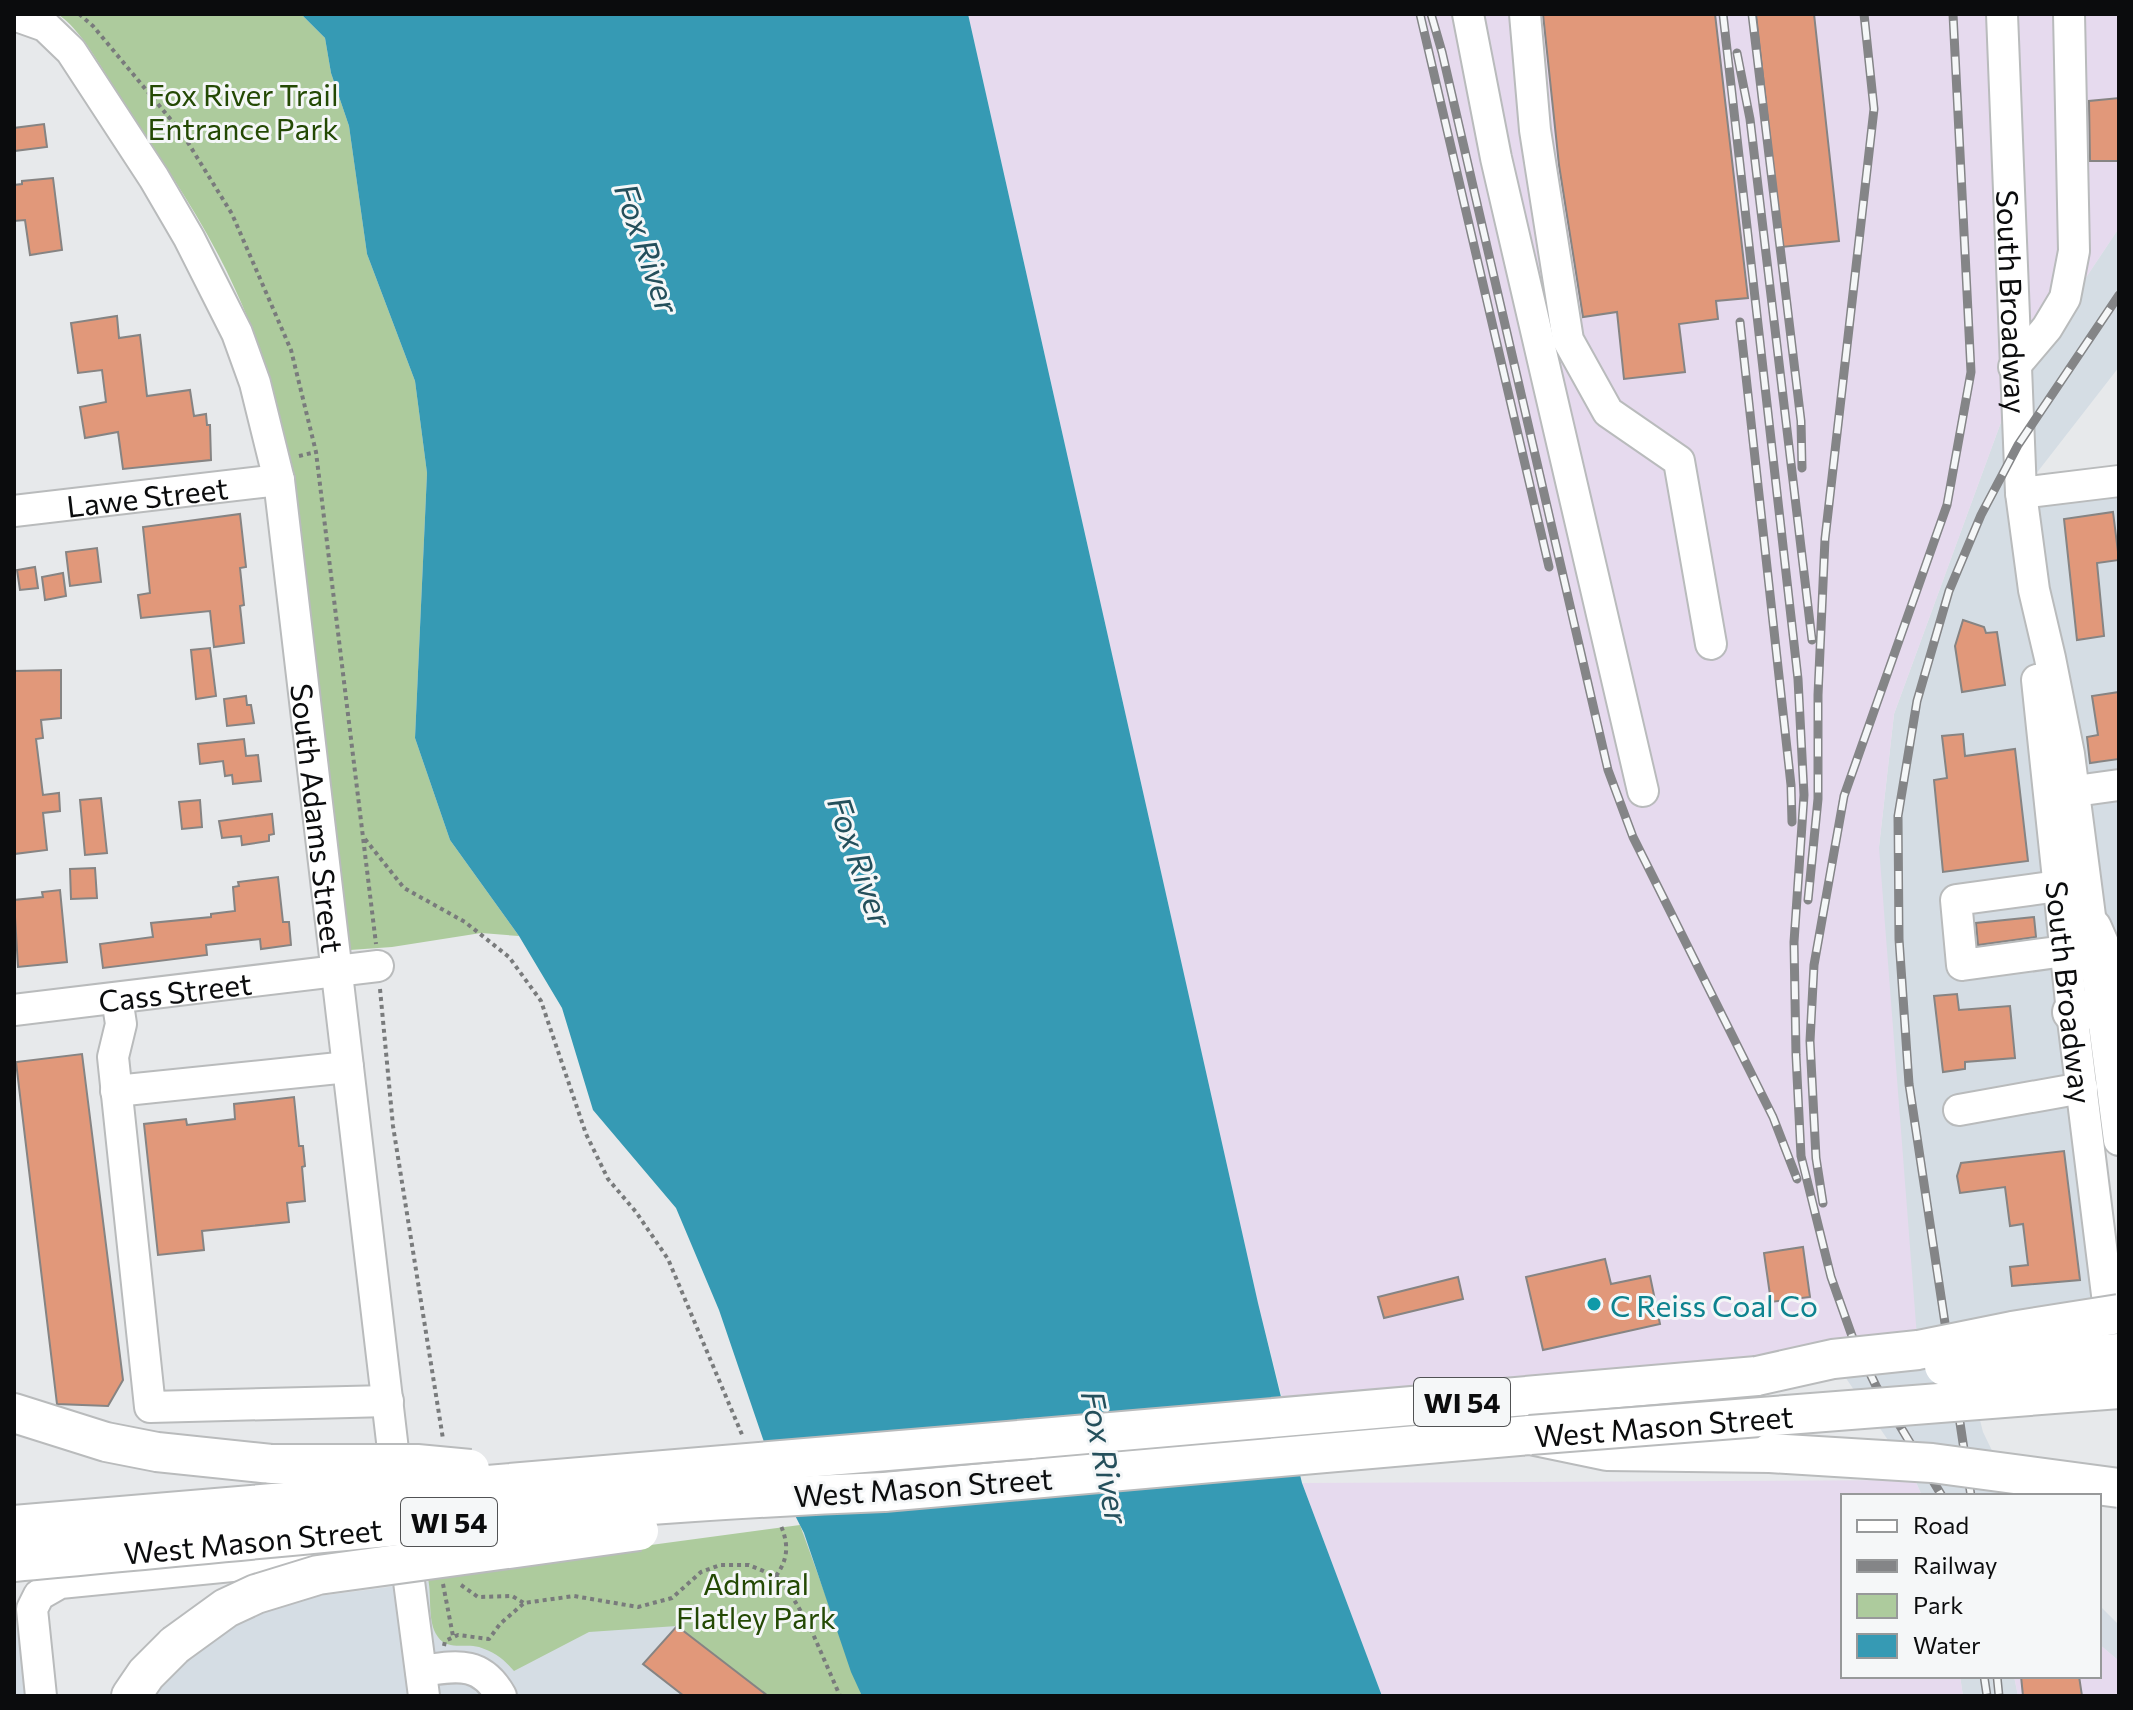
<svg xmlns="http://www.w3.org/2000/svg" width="2133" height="1710" font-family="Commissioner,sans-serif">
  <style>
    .built { fill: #d5dde4 }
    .industrial { fill: #e6daee }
    .green { fill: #adcb9d }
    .water { fill: #369ab4 }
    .building { fill: #e1987a; stroke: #868483; stroke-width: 2 }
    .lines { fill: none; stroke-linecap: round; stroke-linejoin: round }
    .minor-casing { stroke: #b9bbbc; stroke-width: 34 }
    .major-casing { stroke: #b9bbbc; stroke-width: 42 }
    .path { stroke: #797b7c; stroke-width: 4; stroke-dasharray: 4 4; stroke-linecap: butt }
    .minor { stroke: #fff; stroke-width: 30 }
    .major { stroke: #fff; stroke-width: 38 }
    .rail-casing { stroke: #848587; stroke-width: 9 }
    .rail { stroke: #f5f7f8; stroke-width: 6; stroke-dasharray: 18; stroke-linecap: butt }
    .major-bridge-casing { stroke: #b9bbbc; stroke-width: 42; stroke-linecap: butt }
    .major-bridge { stroke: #fff; stroke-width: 38 }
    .culture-dot { fill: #0f9aa8; stroke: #f5f7f8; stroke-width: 3 }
    .labels { text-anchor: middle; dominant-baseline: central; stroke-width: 6; stroke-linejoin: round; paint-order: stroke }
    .shield { fill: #f5f7f8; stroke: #515254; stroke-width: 2 }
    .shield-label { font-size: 28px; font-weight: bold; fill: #0b0c0d }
    .park-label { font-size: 30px; fill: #244904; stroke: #f5f7f8 }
    .street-label { font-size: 30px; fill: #0b0c0d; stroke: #f5f7f8 }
    .culture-label { font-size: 30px; fill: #0d838f; stroke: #f5f7f8; text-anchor: start }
    .water-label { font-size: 32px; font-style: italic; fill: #244f5b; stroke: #f5f7f8 }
  </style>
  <rect width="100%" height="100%" fill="#e7e9eb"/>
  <path class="built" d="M2119 228V367L2022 492 2119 481V954H2077L2115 1289 2012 1331 1960 1341 1983 1432 2014 1496H1922L1915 1480 1833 1359 1879 847 1894 714 2015 384Z
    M804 1533 851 1672 862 1696H131L240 1619 304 1598Z
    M2099 1605 2119 1625V1661L2099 1644Z
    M32 1615 41 1696H14V1617Z
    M1960 1676H2014L2018 1696H1963Z"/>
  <path class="industrial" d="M968 14H2119V228L2015 384 1894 714 1879 847 1918 1350 1287 1417 1258 1303Z
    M1915 1480 1922 1496H1843V1676H1960L1963 1696H1382L1302 1483Z
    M2099 1644 2119 1661V1696H2018L2014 1676H2099Z"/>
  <path class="green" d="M57 14H301L325 38 331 73 349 126 367 254 415 381 427 473 415 738 450 840 519 936 481 933 392 947 350 950 291 469C278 410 261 344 235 289 204 220 160 159 119 96 104 72 80 27 57 14Z
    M800 1525 862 1696H768L677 1626 589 1632 514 1671C504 1659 494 1652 479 1647 465 1643 448 1651 438 1637 426 1621 433 1593 427 1575Z"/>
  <path class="water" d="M301 14H968L1258 1303 1302 1483 1382 1696H862L851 1672 804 1533 777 1480 719 1310 676 1208 593 1110 562 1008 519 936 450 840 415 738 427 473 415 381 367 254 349 126 331 73 325 38Z"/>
  <path class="building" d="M1543 14H1715L1748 298 1716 301 1718 319 1679 324 1685 372 1624 379 1617 312 1583 317 1559 165Z
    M1756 14H1814L1839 241 1782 247Z
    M2119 98V161H2090L2089 101Z
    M44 124 47 147 14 151V128Z
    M53 178 62 250 30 255 25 220 14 221V185L22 184V181Z
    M117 316 119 338 140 335 147 396 190 390 194 416 206 414 207 425H210L211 460 123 469 118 432 85 438 80 407 106 402 102 370 78 373 71 323Z
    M2113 512 2119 560 2097 563 2104 636 2077 640 2064 519Z
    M240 514 246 567 240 568 244 605 240 606 244 643 214 647 210 611 141 618 138 595 150 593 143 527Z
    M97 548 101 582 70 586 66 552Z
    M35 567 38 588 20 590 17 570Z
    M63 573 66 596 45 600 42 577Z
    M1963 620 1984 627 1986 633 1997 632 2005 685 1962 692 1955 646Z
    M210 648 216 696 196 699 191 650Z
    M61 670V718L41 720 43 738 36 739 43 795 59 793 60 811 43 813 47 850 14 854V671Z
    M2119 692V759L2090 763 2087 737 2098 735 2092 696Z
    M246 696 247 705H251L254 723 227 726 224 699Z
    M1963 734 1965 756 2015 749 2028 861 1943 872 1934 780 1947 778 1942 736Z
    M244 739 246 756 258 755 261 781 233 784 232 775 225 776 223 761 200 764 198 744Z
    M101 798 107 853 85 855 80 800Z
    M200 800 202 827 182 829 179 802Z
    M272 814 274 834 269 835V841L242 845 241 836 222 838 219 821Z
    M95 868 97 898 71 899 70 869Z
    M278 877 283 922H289L291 945 261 949 260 939 206 945 207 955 103 968 100 944 153 937 151 923 211 917V914L235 911 233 887 239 886 238 882Z
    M60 890 67 962 18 967 14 900 43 897 42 892Z
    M2034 917 2036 937 1978 945 1976 923Z
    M1957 994 1959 1010 2010 1006 2015 1058 1965 1062V1069L1943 1072 1934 996Z
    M82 1054 123 1380 108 1406 57 1404 16 1062Z
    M294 1097 299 1146H303L305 1166 302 1167 305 1201 287 1203 289 1222 202 1231 204 1250 158 1255 144 1124 186 1119 187 1125 235 1119 234 1104Z
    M2064 1151 2080 1280 2012 1286 2010 1267 2028 1265 2023 1224 2010 1226 2005 1187 1960 1193 1957 1176 1961 1163Z
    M1803 1247 1810 1297 1771 1302 1764 1253Z
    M1605 1259 1611 1284 1650 1276 1660 1324 1543 1350 1526 1277Z
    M1458 1277 1463 1299 1384 1318 1378 1297Z
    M677 1626 768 1696H684L643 1664Z
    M2021 1676H2079L2082 1696H2023Z"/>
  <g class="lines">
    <g class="minor-casing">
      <g id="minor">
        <path d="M1468 14 1496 158 1643 791"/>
        <path d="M1525 14 1535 130 1568 340 1608 412 1679 461 1711 644"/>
        <path id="s1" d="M2002 14 2021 493 2034 590 2050 658 2069 754 2119 1140"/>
        <path id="s2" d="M14 15 45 26 71 51 154 178 189 238 237 333 255 383 279 480 397 1484"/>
        <path d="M2014 367 2047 328 2065 298 2074 251 2069 14"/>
        <path d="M2021 493 2119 481"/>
        <path id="s3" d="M14 511 279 480"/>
        <path id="s4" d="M2037 680 2072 1012 2112 1335"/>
        <path d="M2054 794 2119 785"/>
        <path d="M2058 886 1956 900 1962 965 2065 951"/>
        <path d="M117 998 121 1024 113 1057 150 1407 388 1401"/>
        <path id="s5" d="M14 1010 378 966"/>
        <path d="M116 1091 348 1067"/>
        <path d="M1959 1110 2082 1088"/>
        <path d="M404 1543 424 1696"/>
        <path d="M421 1671C456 1666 481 1660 501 1696"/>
        <path d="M41 1696 32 1609 39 1595 60 1583 345 1555"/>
      </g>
    </g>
    <g class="major-casing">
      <path id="major" d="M2092 928 2107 962 2119 978
        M2072 1012 2119 1005
        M14 1413 106 1442 157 1452 271 1464
        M1030 1439 1757 1376
        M884 1492 1530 1435 1607 1451 1770 1453
        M131 1696 146 1674 175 1645"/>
    </g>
    <path class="path" d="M79 14 93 26 182 133 232 214 291 350 316 452 376 944
      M299 456 316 452
      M365 839 404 888 465 922 509 957 541 1001 586 1134 608 1179 636 1212 668 1259 743 1437
      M380 989 393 1126 443 1439
      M776 1576C788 1559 789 1545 781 1526
      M443 1584 453 1636
      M461 1585 478 1597 512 1596 524 1603
      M444 1646 445 1641 458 1635 489 1639 500 1624 524 1603 574 1596 638 1607 672 1598 701 1572 720 1565H749L776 1576 793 1598 810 1627 840 1696"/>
    <use href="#minor" class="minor"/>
    <use href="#major" class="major"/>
    <g class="rail-casing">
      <path id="rail" d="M1420 14 1549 567
        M1431 14 1442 52 1608 770 1633 837 1773 1117 1797 1179
        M1723 14 1798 679 1804 795 1794 942 1796 1055 1801 1156 1831 1277 1852 1336 1876 1386 1942 1496
        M1752 14 1801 421 1802 468
        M1737 53 1750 119 1812 640
        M1740 322 1791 785 1792 822
        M1808 900 1818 799V695L1825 539 1874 109 1864 14
        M1823 1203 1816 1158 1810 1041 1814 965 1844 796 1947 505 1971 372 1953 14
        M1971 1496 1909 1084 1899 939 1898 816 1917 701 1949 591 1981 515 2018 445 2119 295
        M1984 1676 1987 1696
        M1997 1676 1999 1696"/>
    </g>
    <use href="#rail" class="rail"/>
    <g class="major-bridge-casing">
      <g id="major-bridge">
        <path d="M1944 1366 2119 1353"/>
        <path d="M1757 1376 1833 1359 1918 1350 2012 1331 2119 1314"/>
        <path id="s6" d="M1530 1435 2119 1389"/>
        <path d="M1770 1453 1932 1463 2119 1488"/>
        <path d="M271 1464H417L470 1469"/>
        <path d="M14 1525 1030 1439"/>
        <path id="s7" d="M14 1562C304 1536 594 1503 884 1492"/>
        <path d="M175 1645 226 1608 256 1594 318 1575 639 1531"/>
      </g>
    </g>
    <use href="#major-bridge" class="major-bridge"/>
  </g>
  <circle class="culture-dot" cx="1594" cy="1304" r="8"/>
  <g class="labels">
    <g class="shield">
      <rect x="1414" y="1378" width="96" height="48" rx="6"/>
      <rect x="401" y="1498" width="96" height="48" rx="6"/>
    </g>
    <g class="shield-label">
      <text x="1462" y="1402">WI 54</text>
      <text x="449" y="1522">WI 54</text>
    </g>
    <g class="park-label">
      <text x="243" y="93">Fox River Trail<tspan x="243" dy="34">Entrance Park</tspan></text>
      <text x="756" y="1582">Admiral<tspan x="756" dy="34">Flatley Park</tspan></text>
    </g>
    <g class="street-label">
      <text stroke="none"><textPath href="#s1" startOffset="288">South Broadway</textPath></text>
      <text stroke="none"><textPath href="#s3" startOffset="134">Lawe Street</textPath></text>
      <text stroke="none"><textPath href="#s2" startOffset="890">South Adams Street</textPath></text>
      <text stroke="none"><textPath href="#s5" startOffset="162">Cass Street</textPath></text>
      <text stroke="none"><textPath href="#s4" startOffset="314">South Broadway</textPath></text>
      <text stroke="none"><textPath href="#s6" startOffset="134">West Mason Street</textPath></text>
      <text transform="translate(923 1486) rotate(-4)">West Mason Street</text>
      <text stroke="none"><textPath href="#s7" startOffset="240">West Mason Street</textPath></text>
    </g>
    <g class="culture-label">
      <text x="1610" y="1304">C Reiss Coal Co</text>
    </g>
    <g class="water-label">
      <text transform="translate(648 248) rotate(71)">Fox River</text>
      <text transform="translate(861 861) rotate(71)">Fox River</text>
      <text transform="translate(1106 1457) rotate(79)">Fox River</text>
    </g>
  </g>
  <rect width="2133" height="1710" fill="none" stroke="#0b0c0d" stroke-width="32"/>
  <rect x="1841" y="1494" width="260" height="184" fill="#f5f7f8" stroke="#97999a" stroke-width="2"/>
  <rect x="1857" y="1520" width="40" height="12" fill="#ffffff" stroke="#97999a" stroke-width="2"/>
  <text x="1913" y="1534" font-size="24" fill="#0b0c0d">Road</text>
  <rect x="1857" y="1560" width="40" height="12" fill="#848587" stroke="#97999a" stroke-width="2"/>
  <text x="1913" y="1574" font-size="24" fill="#0b0c0d">Railway</text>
  <rect x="1857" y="1594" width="40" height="24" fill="#adcb9d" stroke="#97999a" stroke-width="2"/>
  <text x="1913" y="1614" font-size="24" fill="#0b0c0d">Park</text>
  <rect x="1857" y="1634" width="40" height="24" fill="#369ab4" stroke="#97999a" stroke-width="2"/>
  <text x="1913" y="1654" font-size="24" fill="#0b0c0d">Water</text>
</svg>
